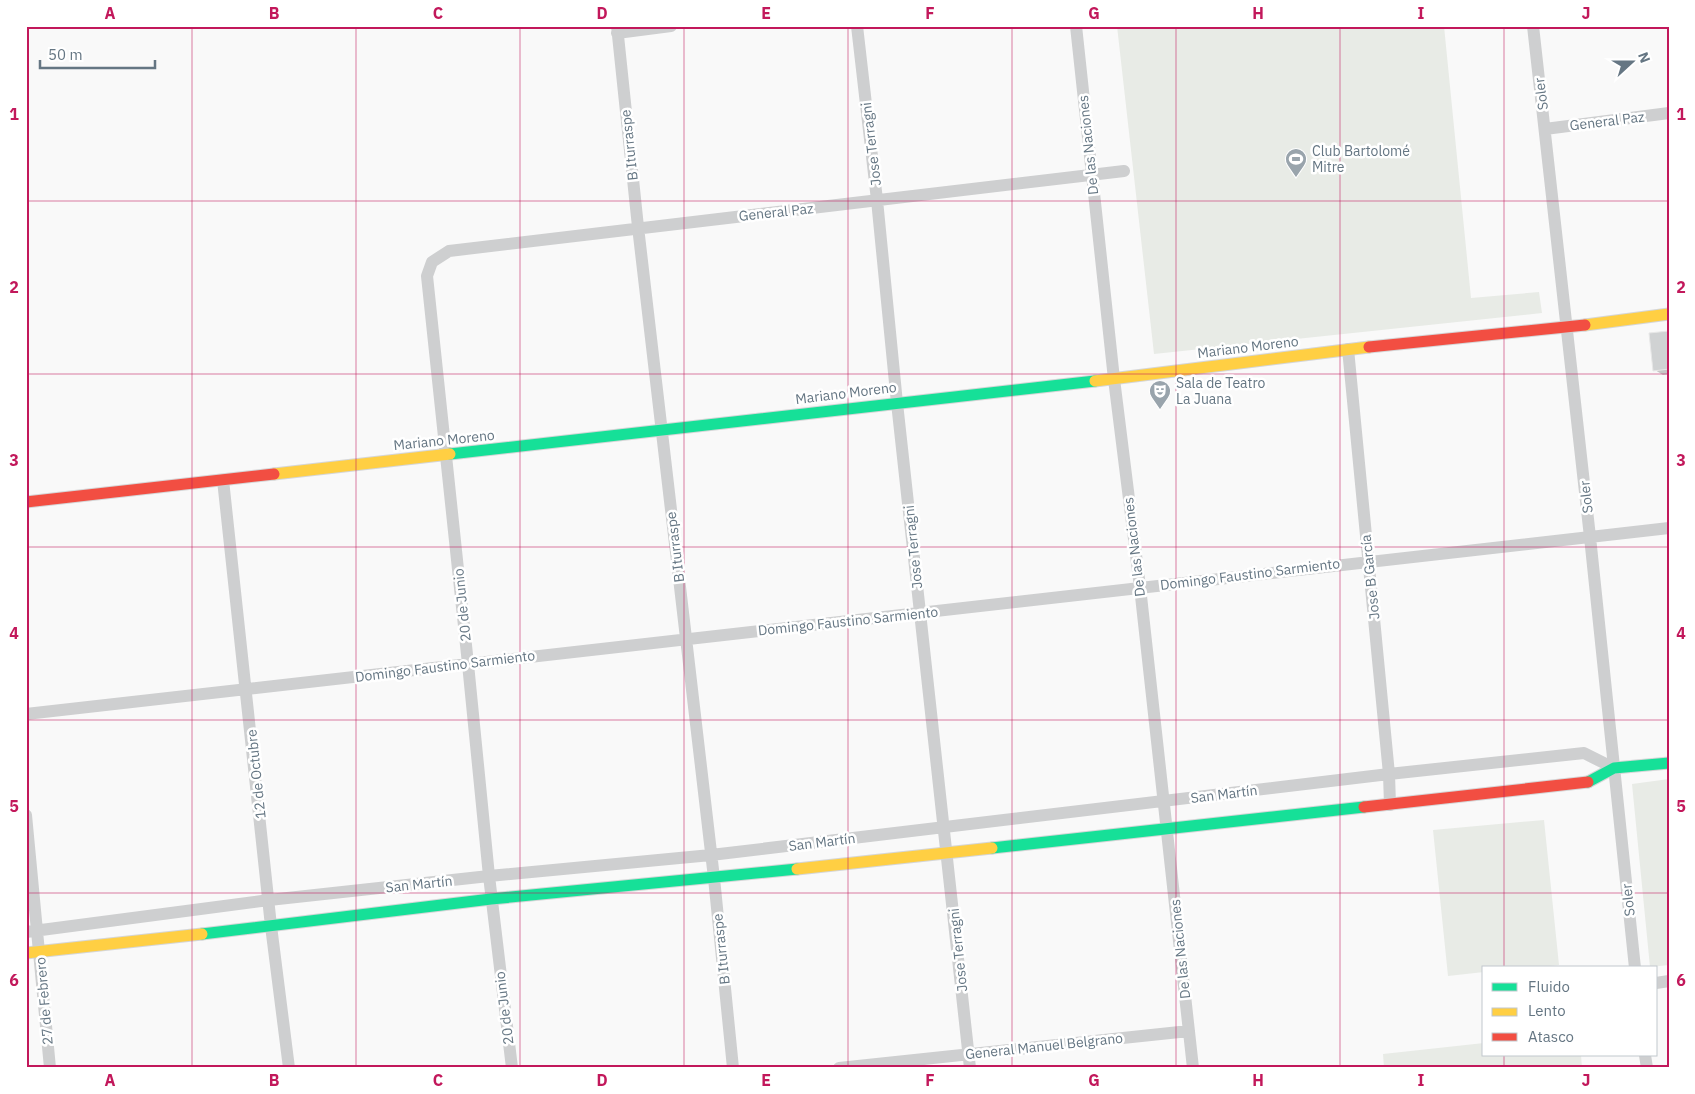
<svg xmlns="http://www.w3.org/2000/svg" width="1695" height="1094" font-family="'IBM Plex Sans',sans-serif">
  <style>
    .green { fill: #e8ebe6 }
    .shadow { fill: #0003 }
    .building { fill: #d0d2d3; stroke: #e8e8e8 }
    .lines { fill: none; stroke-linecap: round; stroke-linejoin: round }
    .fast-casing { stroke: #d5d6d7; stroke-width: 13 }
    .slow-casing { stroke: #d5d6d7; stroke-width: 13 }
    .jam-casing { stroke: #d5d6d7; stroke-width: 13 }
    .street { stroke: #cecfd0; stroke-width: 12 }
    .fast { stroke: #16e098; stroke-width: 11 }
    .slow { stroke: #ffcf43; stroke-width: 11 }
    .jam { stroke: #f24e42; stroke-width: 11 }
    .grid { fill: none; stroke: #c2185b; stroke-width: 1; stroke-opacity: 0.55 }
    .labels { text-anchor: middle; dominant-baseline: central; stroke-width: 5; stroke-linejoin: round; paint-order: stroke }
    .street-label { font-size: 14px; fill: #657683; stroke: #fff }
    .poi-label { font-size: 14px; fill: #657683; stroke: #fff; text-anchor: start }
    .neatline { fill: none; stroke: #c2185b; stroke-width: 2 }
    .grid-label { font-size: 16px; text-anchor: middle; font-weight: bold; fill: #c2185b }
  </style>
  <rect width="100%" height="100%" fill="#f9f9f9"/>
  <path class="green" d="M1117 26H1444L1471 298 1539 292 1542 313 1154 354Z
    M1669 779V965L1650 967 1632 784Z
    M1544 820 1559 965 1529 968H1484V972L1448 976 1433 830Z
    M1484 1043V1055H1581L1582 1068H1384L1383 1054Z"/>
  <path class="shadow" d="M1669 332V374L1663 375 1655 370Z"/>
  <path class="building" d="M1669 331V369L1653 371 1649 333Z"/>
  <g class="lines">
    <g class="fast-casing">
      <path id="fast" d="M450 454 1095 381
        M1588 782 1614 768 1669 763
        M992 848 1364 807
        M202 934 491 899 797 869"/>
    </g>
    <g class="slow-casing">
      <path id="slow" d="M1585 325 1669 314
        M1095 381 1369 347
        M274 474 450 454
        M797 869 992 848
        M26 953 202 934"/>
    </g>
    <g class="jam-casing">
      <path id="jam" d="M1369 347 1585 325
        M26 502 274 474
        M1364 807 1588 782"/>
    </g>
    <path class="street" d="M617 26 638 227 714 878 733 1068
      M857 26 877 200 897 403 970 1068
      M1076 26 1114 379 1140 587 1193 1068
      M1533 26 1590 537 1635 968
      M617 33 671 26
      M1545 129 1669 113
      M1348 349 1389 774 1390 805
      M223 480 271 926 289 1068
      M26 714 1669 528
      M26 815 50 1068
      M26 932 269 900 489 876 711 855 1389 774 1584 753 1614 768
      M1656 983 1669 981
      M1645 1055 1647 1068
      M512 1068 489 876 468 664 427 276 432 262 449 251 1124 171
      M839 1068 1189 1031"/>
    <use href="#fast" class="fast"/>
    <use href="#slow" class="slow"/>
    <use href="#jam" class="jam"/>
  </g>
  <path class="grid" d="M192 26V1068M356 26V1068M520 26V1068M684 26V1068M848 26V1068M1012 26V1068M1176 26V1068M1340 26V1068M1504 26V968M26 201H1669M26 374H1669M26 547H1669M26 720H1669M26 893H1669M1504 1055V1068"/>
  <defs>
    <g id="stadium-pin" transform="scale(1.125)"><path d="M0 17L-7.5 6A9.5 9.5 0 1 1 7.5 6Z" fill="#99a4ac" stroke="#fff"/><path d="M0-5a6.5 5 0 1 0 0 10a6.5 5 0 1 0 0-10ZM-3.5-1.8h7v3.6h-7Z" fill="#fff"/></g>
    <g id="theatre-pin" transform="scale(1.125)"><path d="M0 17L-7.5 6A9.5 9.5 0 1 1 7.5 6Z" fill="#99a4ac" stroke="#fff"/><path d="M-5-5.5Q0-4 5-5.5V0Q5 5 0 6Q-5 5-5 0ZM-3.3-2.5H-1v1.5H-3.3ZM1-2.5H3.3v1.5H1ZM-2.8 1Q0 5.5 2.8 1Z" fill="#fff"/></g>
  </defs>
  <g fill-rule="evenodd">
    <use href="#stadium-pin" x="1296" y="159"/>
    <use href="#theatre-pin" x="1160" y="391"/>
  </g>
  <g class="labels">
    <g class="street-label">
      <text transform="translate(1541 94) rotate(-97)">Soler</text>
      <text transform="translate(1607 121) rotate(-7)">General Paz</text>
      <text transform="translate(871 144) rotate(-97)">Jose Terragni</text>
      <text transform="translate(629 145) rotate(-96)">B Iturraspe</text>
      <text transform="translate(1088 145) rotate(-96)">De las Naciones</text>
      <text transform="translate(776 212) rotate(-6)">General Paz</text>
      <text transform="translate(1248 347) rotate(-7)">Mariano Moreno</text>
      <text transform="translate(846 393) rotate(-7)">Mariano Moreno</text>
      <text transform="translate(444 440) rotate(-6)">Mariano Moreno</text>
      <text transform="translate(1586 497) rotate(-96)">Soler</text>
      <text transform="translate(675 547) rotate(-97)">B Iturraspe</text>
      <text transform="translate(913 547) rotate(-96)">Jose Terragni</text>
      <text transform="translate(1134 547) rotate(-97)">De las Naciones</text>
      <text transform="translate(1250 574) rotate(-7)">Domingo Faustino Sarmiento</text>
      <text transform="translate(1370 577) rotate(-96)">Jose B García</text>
      <text transform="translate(462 605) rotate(-96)">20 de Junio</text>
      <text transform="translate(848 621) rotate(-6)">Domingo Faustino Sarmiento</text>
      <text transform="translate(445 666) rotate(-7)">Domingo Faustino Sarmiento</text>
      <text transform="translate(256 774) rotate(-96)">12 de Octubre</text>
      <text transform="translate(1224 794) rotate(-7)">San Martín</text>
      <text transform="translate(822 842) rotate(-7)">San Martín</text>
      <text transform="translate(419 884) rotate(-6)">San Martín</text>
      <text transform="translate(1628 900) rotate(-96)">Soler</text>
      <text transform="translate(721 949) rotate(-96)">B Iturraspe</text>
      <text transform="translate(1180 949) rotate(-96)">De las Naciones</text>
      <text transform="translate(958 950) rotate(-96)">Jose Terragni</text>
      <text transform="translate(44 1001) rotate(-95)">27 de Febrero</text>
      <text transform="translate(504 1008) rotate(-97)">20 de Junio</text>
      <text transform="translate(1044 1046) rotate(-6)">General Manuel Belgrano</text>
    </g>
    <g class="poi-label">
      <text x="1312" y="151">Club Bartolomé<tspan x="1312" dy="16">Mitre</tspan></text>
      <text x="1176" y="383">Sala de Teatro<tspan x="1176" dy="16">La Juana</tspan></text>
    </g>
  </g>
  <rect width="1695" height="1094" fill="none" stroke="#ffffff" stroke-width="55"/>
  <rect x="1482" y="966" width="175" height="90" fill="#ffffff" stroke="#c1c8cd"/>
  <rect x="1492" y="983" width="25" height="8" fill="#16e098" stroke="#c1c8cd"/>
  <text x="1528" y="992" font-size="15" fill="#657683">Fluido</text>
  <rect x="1492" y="1008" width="25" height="8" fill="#ffcf43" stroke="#c1c8cd"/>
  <text x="1528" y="1016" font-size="15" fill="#657683">Lento</text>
  <rect x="1492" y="1033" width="25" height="8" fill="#f24e42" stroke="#c1c8cd"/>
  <text x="1528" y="1042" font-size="15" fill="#657683">Atasco</text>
  <g transform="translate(1632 62) rotate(69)" stroke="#ffffff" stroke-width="4" paint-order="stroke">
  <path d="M0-4L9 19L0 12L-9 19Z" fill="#657683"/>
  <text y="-8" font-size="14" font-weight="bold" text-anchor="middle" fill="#657683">N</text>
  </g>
  <path d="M40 60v8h115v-8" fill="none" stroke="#657683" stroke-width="2.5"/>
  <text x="48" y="60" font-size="15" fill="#657683" stroke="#ffffff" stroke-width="4" paint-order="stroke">50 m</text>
  <rect x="28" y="28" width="1640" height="1038" class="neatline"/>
  <g class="grid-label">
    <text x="110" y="19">A</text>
    <text x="274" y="19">B</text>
    <text x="438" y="19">C</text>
    <text x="602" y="19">D</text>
    <text x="766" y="19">E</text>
    <text x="930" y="19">F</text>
    <text x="1094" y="19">G</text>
    <text x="1258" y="19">H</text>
    <text x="1421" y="19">I</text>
    <text x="1586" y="19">J</text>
    <text x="14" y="120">1</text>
    <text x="1681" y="120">1</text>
    <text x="14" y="293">2</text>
    <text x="1681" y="293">2</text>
    <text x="14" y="466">3</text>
    <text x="1681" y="466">3</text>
    <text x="14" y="639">4</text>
    <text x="1681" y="639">4</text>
    <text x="14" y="812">5</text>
    <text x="1681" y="812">5</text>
    <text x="14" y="986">6</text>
    <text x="1681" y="986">6</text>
    <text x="110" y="1086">A</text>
    <text x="274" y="1086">B</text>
    <text x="438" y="1086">C</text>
    <text x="602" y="1086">D</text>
    <text x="766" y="1086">E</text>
    <text x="930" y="1086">F</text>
    <text x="1094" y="1086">G</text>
    <text x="1258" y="1086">H</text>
    <text x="1421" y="1086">I</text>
    <text x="1586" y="1086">J</text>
  </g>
</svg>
